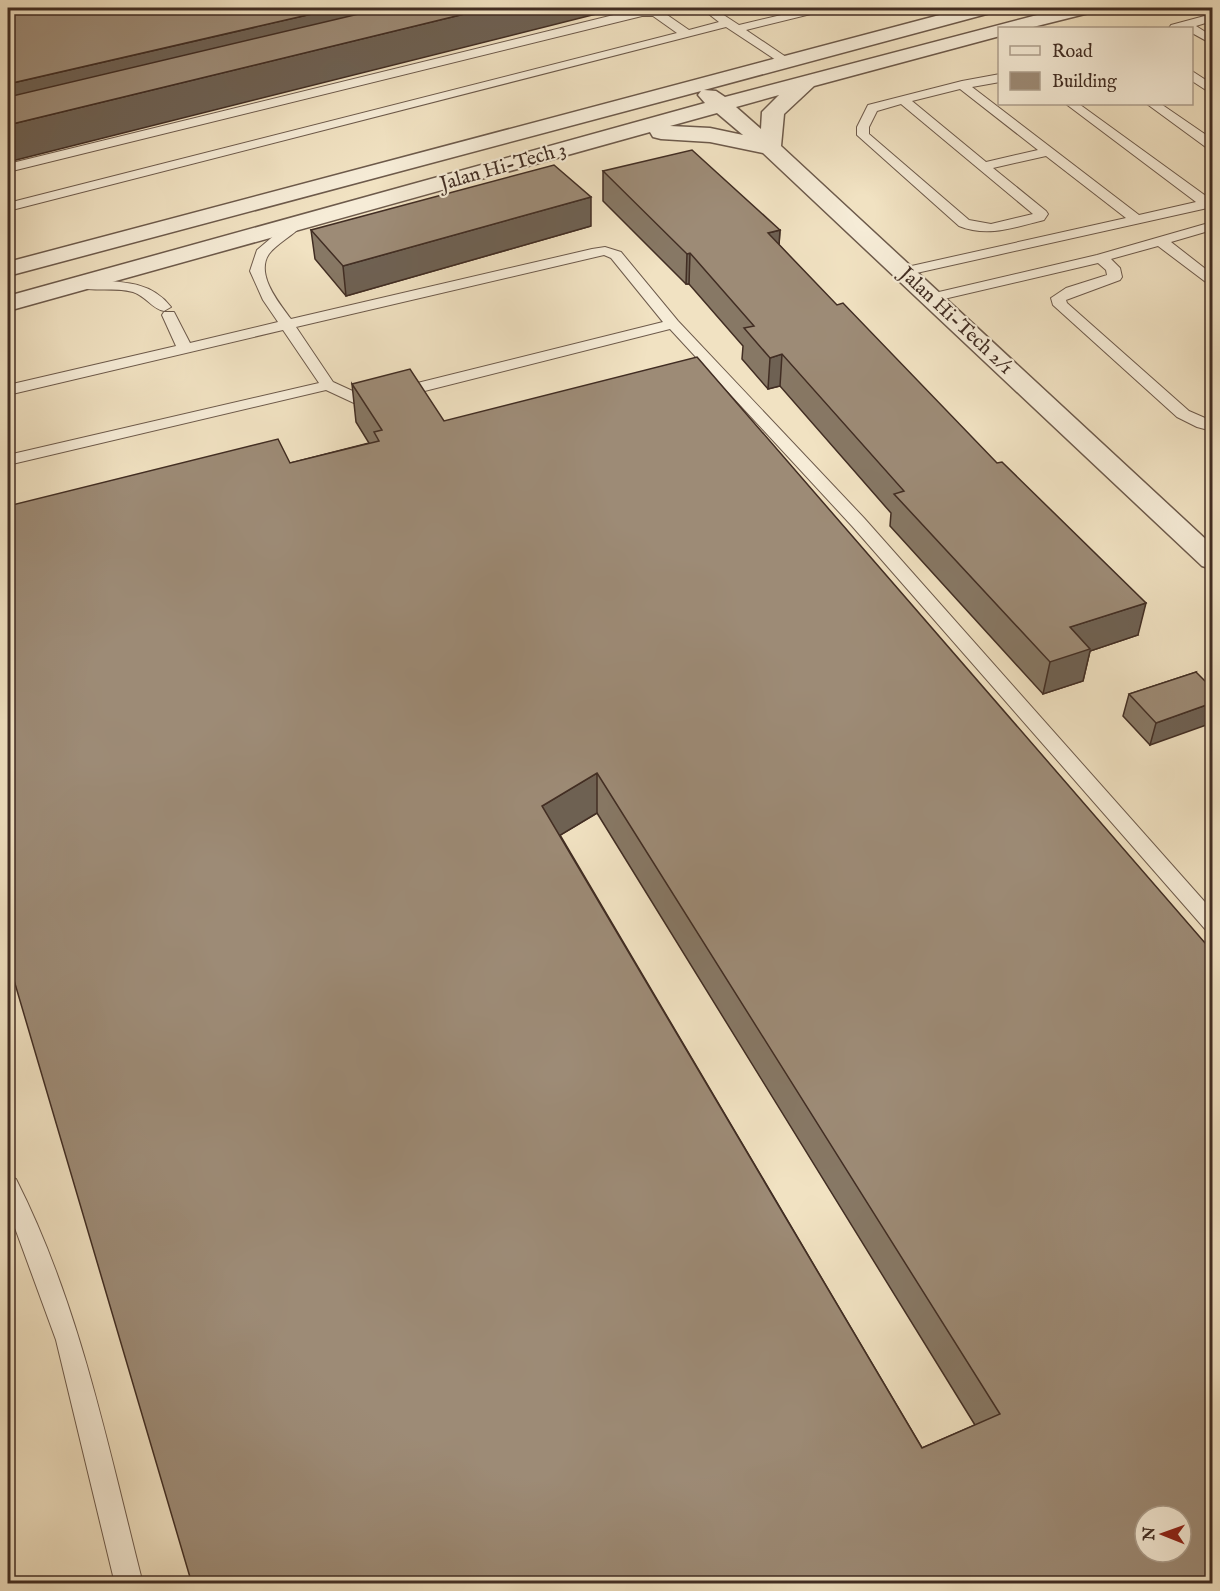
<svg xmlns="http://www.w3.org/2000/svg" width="1220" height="1591" font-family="'IM FELL English',serif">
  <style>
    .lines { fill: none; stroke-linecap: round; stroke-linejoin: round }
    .lane-casing { stroke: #6d5a4b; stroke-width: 2 }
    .street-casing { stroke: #6d5a4b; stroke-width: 3 }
    .lane { fill: #f6ecd7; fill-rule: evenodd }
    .street { fill: #f6ecd7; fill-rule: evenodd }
    .wall { fill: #877865; stroke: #412d23; stroke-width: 1.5; fill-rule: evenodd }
    .shaded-wall { fill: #6e6153; stroke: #412d23; stroke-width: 1.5 }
    .building { fill: #9d8b76; stroke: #412d23; stroke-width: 1.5; fill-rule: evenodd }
    .labels { text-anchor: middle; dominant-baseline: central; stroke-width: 4.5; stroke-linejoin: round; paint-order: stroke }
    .far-street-label { font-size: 20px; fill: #412d23; stroke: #f6ecd7 }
  </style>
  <rect width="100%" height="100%" fill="#f1e2c2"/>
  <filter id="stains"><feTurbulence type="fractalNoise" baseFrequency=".00333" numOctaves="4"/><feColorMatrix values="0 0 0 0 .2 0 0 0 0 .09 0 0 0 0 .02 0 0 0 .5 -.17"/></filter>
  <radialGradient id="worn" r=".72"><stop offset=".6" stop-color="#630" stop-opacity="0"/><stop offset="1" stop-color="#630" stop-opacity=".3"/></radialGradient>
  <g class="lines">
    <g class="lane-casing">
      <path id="lane" d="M642 8 660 10 689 30 719 22 701 8H713L739 25 811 8H829L827 10 746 30 789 59 791 62 785 66 726 27 8 211V203L677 33 653 16H642L8 172V164Z
        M1212 14V21L1196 26 1212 36V44L1192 33V28H1169L1171 25Z
        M1192 71 1212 84V94L1192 81Z
        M1000 74V82L972 87 1139 215 1196 202 1066 104H1079L1210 199H1212V207L903 276 898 275 896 272 898 269 1126 218 1046 156 993 168 1046 211 1048 214 1044 220C1015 227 988 238 959 226L857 135V127L868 105 962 81ZM960 89 1038 150 986 162 912 101ZM901 104 1033 214 991 224 969 220 869 134V127L877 111Z
        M1147 104H1161L1212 139V149L1207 148Z
        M295 221 302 225C293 236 277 243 269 254 255 274 279 303 291 319L592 249 605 247 621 252 678 321 864 518 1212 910V931L1205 929 852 526 670 329 377 403H354L326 390 8 465V455L319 383 283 330 8 395V385L176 346 162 315 164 312H174L190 343 278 322 263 300 250 271 257 250 290 222ZM604 255 611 258 663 322 377 393H357L333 382 296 327Z
        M1212 222V230L1171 242 1212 274V284L1207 283 1158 246 1111 259 1120 268 1122 277 1120 280 1066 300 1067 303 1189 411 1212 421V431L1197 427 1177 417 1053 305 1051 298 1066 288 1107 275 1106 270 1098 263 931 302 924 298 926 295 1097 255Z
        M81 280C114 282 149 278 171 307L164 311C152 309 146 296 133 292 115 287 94 292 76 287L74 284Z
        M8 1176 16 1179C80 1305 108 1447 143 1584H115L56 1340 8 1209Z"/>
    </g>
    <g class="street-casing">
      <path id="street" d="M966 8H997L994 12 704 90 716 91 725 97 1064 8H1096L1093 12 1029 28H1000V36L814 86 784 114 781 146 1212 545V569L1202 566 763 153 710 142 661 139 653 137 650 132 8 311V296L705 103 698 95 701 91 8 276V262ZM779 95 762 112 761 129 736 107ZM717 113 743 135 710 128 670 126Z"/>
    </g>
    <use href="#lane" class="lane"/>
    <use href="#street" class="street"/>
  </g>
  <path class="wall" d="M603 171 780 230 779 245 1138 635 1090 651 1083 681 1043 694 890 526 891 513 780 386 768 389 742 359 743 346 689 284H686L603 201Z
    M591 226 346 296 315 259 311 230Z
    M352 384 1212 1584H192L290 463 369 443 356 422ZM597 813 975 1425 922 1448 560 835Z
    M1196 672 1150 745 1123 716 1129 694Z"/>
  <path class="shaded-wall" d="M338 8H478L8 120V84Z
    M489 8H620L8 162V125Z
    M591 197V226L346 296 343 266Z
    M780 230 778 260 768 233Z
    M690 253 689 284H686L687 254Z
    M782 354 780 386 768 389 770 358Z
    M1146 603 1138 635 1090 651 1083 681 1043 694 1050 662 1070 627Z
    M1212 703V723L1150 745 1156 723Z
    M597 773V813L544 845 542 806Z"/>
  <path class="building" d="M8 8H338L8 84Z
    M384 8H489L8 125V97Z
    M692 150 780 230 768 233 837 305 843 303 997 463 1002 462 1146 603 1070 627 1090 649 1050 662 894 494 904 491 782 354 770 358 744 328 754 326 690 253 687 254 603 171Z
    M554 165 591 197 343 266 311 230Z
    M697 357 1212 951V1584H192L8 960V506L278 439 290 463 379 441 374 432 382 430 352 384 410 369 444 421ZM597 773 1000 1414 922 1448 542 806ZM1145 1516H1181V1552H1145Z
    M1196 672 1212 688V703L1156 723 1129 694Z"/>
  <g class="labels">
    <g class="far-street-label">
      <text transform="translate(503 167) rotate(-16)">Jalan Hi-Tech 3</text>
      <text transform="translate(956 321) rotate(43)">Jalan Hi-Tech 2/1</text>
    </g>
  </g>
  <rect width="1220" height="1591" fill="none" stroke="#f1e2c2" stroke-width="30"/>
  <rect x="9" y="9" width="1202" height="1573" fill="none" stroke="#412d23" stroke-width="3"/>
  <rect x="15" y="15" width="1190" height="1561" fill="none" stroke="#412d23" stroke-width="1.5"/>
  <rect x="998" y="27" width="195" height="78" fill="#f6ecd7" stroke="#aea08f" stroke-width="1.5"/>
  <rect x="1010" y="46" width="30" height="9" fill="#f6ecd7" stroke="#aea08f" stroke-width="1.5"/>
  <text x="1052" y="57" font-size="18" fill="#412d23">Road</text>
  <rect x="1010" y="72" width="30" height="18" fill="#9d8b76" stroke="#aea08f" stroke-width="1.5"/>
  <text x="1052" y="87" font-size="18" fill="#412d23">Building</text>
  <g transform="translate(1163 1534) rotate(271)"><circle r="28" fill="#f6ecd7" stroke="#aea08f" stroke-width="1.5"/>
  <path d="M0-4.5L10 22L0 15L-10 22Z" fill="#8f2418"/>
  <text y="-9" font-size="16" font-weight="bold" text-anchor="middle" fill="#412d23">N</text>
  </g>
  <rect width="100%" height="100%" filter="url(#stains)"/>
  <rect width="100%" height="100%" fill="url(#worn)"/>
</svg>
